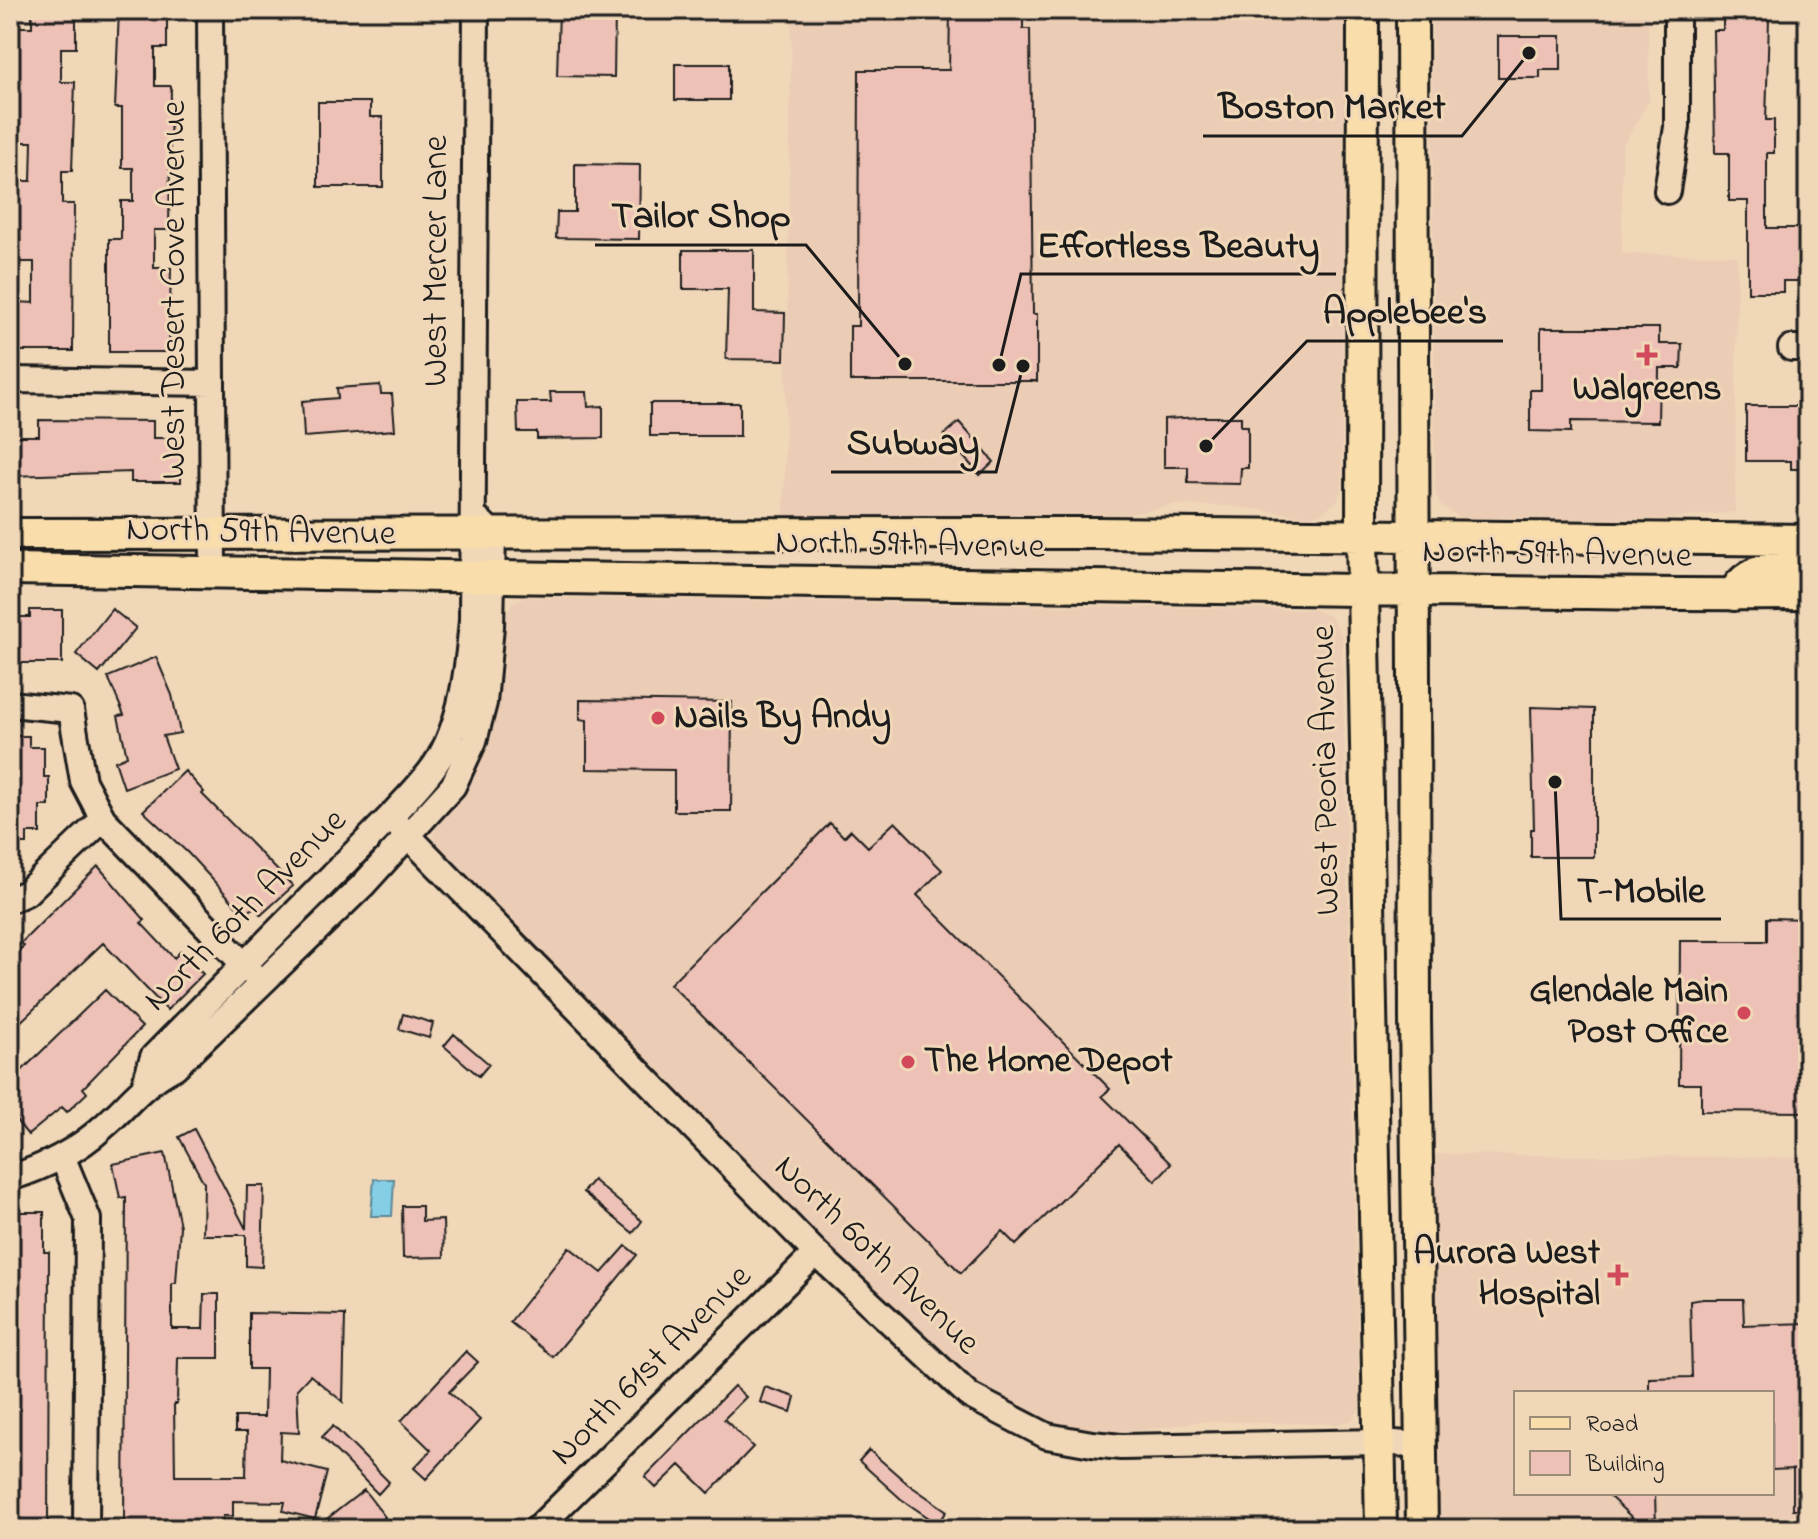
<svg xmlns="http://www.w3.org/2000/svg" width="1818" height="1539" font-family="'Indie Flower',sans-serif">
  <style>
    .built { fill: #ebccb5; fill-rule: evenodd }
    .water { fill: #85cfe6; stroke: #5b8795; stroke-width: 2 }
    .building { fill: #eec1b7; stroke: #1c1c1c; stroke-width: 2 }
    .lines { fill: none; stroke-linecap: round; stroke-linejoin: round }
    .minor-casing { stroke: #1c1c1c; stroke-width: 30 }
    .major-casing { stroke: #1c1c1c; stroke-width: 36 }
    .minor { stroke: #f0d7b8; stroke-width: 24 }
    .major { stroke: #f9deab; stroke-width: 30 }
    .poi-dot { fill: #d1495b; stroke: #f0d7b8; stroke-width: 3 }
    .labels { text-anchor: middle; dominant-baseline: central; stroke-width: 6; stroke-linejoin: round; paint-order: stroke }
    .street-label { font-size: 36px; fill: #1c1c1c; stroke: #f0d7b8 }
    .poi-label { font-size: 36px; font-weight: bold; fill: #1c1c1c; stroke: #f0d7b8; text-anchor: start }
    .leader { fill: none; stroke: #1c1c1c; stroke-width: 3 }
    .callout-dot { fill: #1c1c1c; stroke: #f0d7b8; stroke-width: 3 }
    .callout-label { font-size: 38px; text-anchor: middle; font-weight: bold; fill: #1c1c1c; stroke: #f0d7b8; stroke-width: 6; stroke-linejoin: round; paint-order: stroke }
  </style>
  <rect width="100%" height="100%" fill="#f0d7b8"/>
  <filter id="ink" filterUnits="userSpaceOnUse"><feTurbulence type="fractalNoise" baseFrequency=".0125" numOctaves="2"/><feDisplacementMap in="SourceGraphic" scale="16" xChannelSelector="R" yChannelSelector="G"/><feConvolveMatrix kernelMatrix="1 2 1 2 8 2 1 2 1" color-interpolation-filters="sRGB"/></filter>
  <g filter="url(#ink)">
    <path class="built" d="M792 10H1344L1342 488 1337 501 1320 514 1308 516 1230 506 1171 505 1131 514 784 517Z
      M1432 10H1648L1649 100 1622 147V254L1737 255 1735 512 1664 519 1461 518 1440 505 1435 491Z
      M524 597 1316 610 1330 617 1342 635 1359 1409 1351 1420 1339 1424 1204 1421 1144 1430 1087 1431 1022 1414 963 1379 923 1342 439 847 433 837 438 821 469 776 494 716 504 671 506 618 511 604Z
      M1426 1154 1808 1158V1529H1432ZM1516 1393H1772V1493H1516Z"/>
    <path class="water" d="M374 1179H394L392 1216H371Z"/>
    <path class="building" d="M32 10H76V48H61V82H75L72 171H62V204H74L73 351H17L18 302 34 303V262H15V241H20L15 181H31L32 142H16L15 27H32Z
      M119 10H167V48H155V86H171L169 230H154V268H171L169 352H109V239H121V201H133V168H122V108H115Z
      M559 10H615L614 77 557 76Z
      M950 10H1023V29H1030L1033 314H1037V381H850V326H858L859 70H949Z
      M1723 19H1769L1766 120H1774V153H1767V228H1808V281H1783V292H1748V201H1729V153H1715L1713 30H1723Z
      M1498 36H1561V70H1540V78H1498Z
      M675 64H729V100H675Z
      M318 102H370V117H383V187H318Z
      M575 164 640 165 639 239 556 238 557 212H575Z
      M683 250H754V312L785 313 784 360 726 359 728 289H683Z
      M1541 328H1659V344H1682L1681 368H1659L1658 422 1571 421V432L1530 431V390H1541Z
      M380 385 381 394H392L395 430 304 437 302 401 338 398 337 388Z
      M550 392H587L588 407 603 406V438L537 439V432H518L517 402H551Z
      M650 403H740V436H650Z
      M1746 406H1808V469H1791V461H1746Z
      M1203 417H1241V426H1248V468H1241L1240 484 1188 483V467H1164V419Z
      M39 420 153 421V438H181V482H131V472L11 476V436H39Z
      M959 422 994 462 980 475 944 435Z
      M112 609 136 628 99 673 76 654Z
      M30 610H62V663H10V617H30Z
      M156 657 172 695 180 733 163 736 175 769 124 788 115 761 127 756 118 716 124 715 108 677Z
      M580 700 732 702 731 811H674V770L587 769V720L580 719Z
      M1531 707 1594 709V857H1531V829H1534Z
      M10 736H29V747H44V777H49V806H40V833H27V844H10Z
      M185 771 204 792 202 794 293 886 261 915 254 907 245 915 188 853 143 811Z
      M895 822 942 870 917 895 1110 1089 1102 1096 1171 1164 1155 1181 1119 1144 1016 1245 1002 1231 961 1273 670 984 830 823 844 837 851 830 868 847Z
      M98 866 145 920 141 923 174 958 181 951 203 974 167 1010 103 943 10 1032V959L24 946 21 943Z
      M1767 918 1808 919V1112L1701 1111V1084H1679L1680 941H1767Z
      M105 990 142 1027 83 1088 87 1093 67 1112 62 1107 28 1135 10 1113V1082Z
      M403 1014 433 1023 429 1038 399 1029Z
      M454 1034 489 1064 479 1076 444 1046Z
      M194 1129 246 1229 247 1186H264L262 1267 246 1266V1235H203L204 1183 179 1137Z
      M165 1153 180 1226 176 1283H172V1329H203L204 1294H219V1358H178L177 1404H174L175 1476H246L247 1432H235V1417H264L265 1369H249V1313L345 1315 343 1402 310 1375 297 1389 299 1433 281 1432 280 1460 327 1472 315 1519 283 1511 285 1502 233 1501V1516H223V1526L124 1524 126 1197 120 1198 113 1164Z
      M593 1180 642 1221 633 1233 583 1192Z
      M402 1206H422V1221L443 1220 444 1257 403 1258Z
      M10 1212H44V1252H49L48 1527H10Z
      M626 1246 637 1255 553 1357 510 1322 569 1247 602 1273Z
      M1703 1299H1743L1744 1325 1808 1323V1509H1793V1469L1772 1470V1393H1649V1378L1692 1377 1690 1301Z
      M466 1351 478 1362 449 1392 480 1420 426 1479 414 1468 431 1450 401 1421Z
      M734 1386 746 1397 724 1419 753 1447 709 1493 680 1465 656 1488 645 1477Z
      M765 1387 795 1397 791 1412 760 1402Z
      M333 1426 389 1482 378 1494 322 1437Z
      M869 1450 908 1484 947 1511 938 1524 901 1499 859 1461Z
      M364 1490 385 1517 369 1529H314Z
      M1606 1493H1655L1656 1529H1644Z"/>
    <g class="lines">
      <g class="minor-casing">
        <path id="minor" d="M210 10 213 570
          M1667 191 1677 127V10
          M1791 348H1808
          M10 380 212 383
          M10 704 71 710 83 781 103 819 254 975
          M390 817 816 1253 970 1396 1047 1436 1092 1444 1121 1447 1380 1442 1421 1445
          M10 900 26 893 103 819
          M145 1083 153 1057 390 817C405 800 422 784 435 765 462 725 468 667 472 620L476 10
          M62 1156 88 1219 86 1529
          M10 1178C45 1167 76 1152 103 1127 132 1102 138 1087 175 1067L363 885 453 786 474 741 484 703 491 626 493 534 481 522
          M537 1529 816 1253"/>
      </g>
      <g class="major-casing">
        <path id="major" d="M1363 10 1362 535 1381 1529
          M1412 10 1415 1019 1422 1529
          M10 534 1096 533 1808 540
          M10 569C459 574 907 586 1356 590 1507 592 1657 595 1808 594
          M1734 595C1743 568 1784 565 1808 565"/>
      </g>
      <use href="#minor" class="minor"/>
      <use href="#major" class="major"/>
    </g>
  </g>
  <g class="poi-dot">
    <path d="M1643 343h8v8h8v8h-8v8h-8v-8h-8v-8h8z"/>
    <circle cx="658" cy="718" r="8"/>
    <circle cx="1744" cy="1013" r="8"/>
    <circle cx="908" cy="1062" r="8"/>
    <path d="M1614 1263h8v8h8v8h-8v8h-8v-8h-8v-8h8z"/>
  </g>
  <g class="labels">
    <g class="street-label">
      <text transform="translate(437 261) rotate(-90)">West Mercer Lane</text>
      <text transform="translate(175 290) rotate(-90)">West Desert Cove Avenue</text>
      <text transform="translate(261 533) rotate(1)">North 59th Avenue</text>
      <text transform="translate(910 546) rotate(1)">North 59th Avenue</text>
      <text transform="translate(1557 555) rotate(1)">North 59th Avenue</text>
      <text transform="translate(1327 770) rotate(-91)">West Peoria Avenue</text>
      <text transform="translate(246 911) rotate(-45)">North 60th Avenue</text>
      <text transform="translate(876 1256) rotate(44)">North 60th Avenue</text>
      <text transform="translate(652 1366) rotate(-45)">North 61st Avenue</text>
    </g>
    <g class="poi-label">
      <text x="1647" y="390" text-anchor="middle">Walgreens</text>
      <text x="674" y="718">Nails By Andy</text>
      <text x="1728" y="992" text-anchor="end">Glendale Main<tspan x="1728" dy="41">Post Office</tspan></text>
      <text x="924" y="1062">The Home Depot</text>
      <text x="1600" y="1254" text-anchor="end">Aurora West<tspan x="1600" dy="41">Hospital</tspan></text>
    </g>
  </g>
  <path class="leader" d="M1529 53L1462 136H1203M905 364L806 245H595M999 365L1021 274H1336M1206 446L1307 341H1503M1023 366L996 472H831M1555 782L1561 919H1721"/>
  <g class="callout-dot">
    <circle cx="1529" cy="53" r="8"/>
    <circle cx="905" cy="364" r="8"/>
    <circle cx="999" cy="365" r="8"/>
    <circle cx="1206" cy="446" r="8"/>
    <circle cx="1023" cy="366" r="8"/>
    <circle cx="1555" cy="782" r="8"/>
  </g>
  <g class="callout-label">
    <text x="1332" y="118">Boston Market</text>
    <text x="701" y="227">Tailor Shop</text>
    <text x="1178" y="257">Effortless Beauty</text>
    <text x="1405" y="323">Applebee's</text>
    <text x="913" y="454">Subway</text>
    <text x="1641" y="902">T-Mobile</text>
  </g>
  <rect width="1818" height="1539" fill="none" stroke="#f0d7b8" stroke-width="40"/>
  <rect x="20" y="20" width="1778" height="1499" fill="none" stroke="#1c1c1c" stroke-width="3" filter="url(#ink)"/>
  <rect x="1514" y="1391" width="260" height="104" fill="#f0d7b8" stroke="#9b8c7a" stroke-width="2"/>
  <rect x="1530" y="1417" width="40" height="12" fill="#f9deab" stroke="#9b8c7a" stroke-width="2"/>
  <text x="1586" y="1431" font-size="24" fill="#1c1c1c">Road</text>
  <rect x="1530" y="1451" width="40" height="24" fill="#eec1b7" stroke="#9b8c7a" stroke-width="2"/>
  <text x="1586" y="1471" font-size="24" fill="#1c1c1c">Building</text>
</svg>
